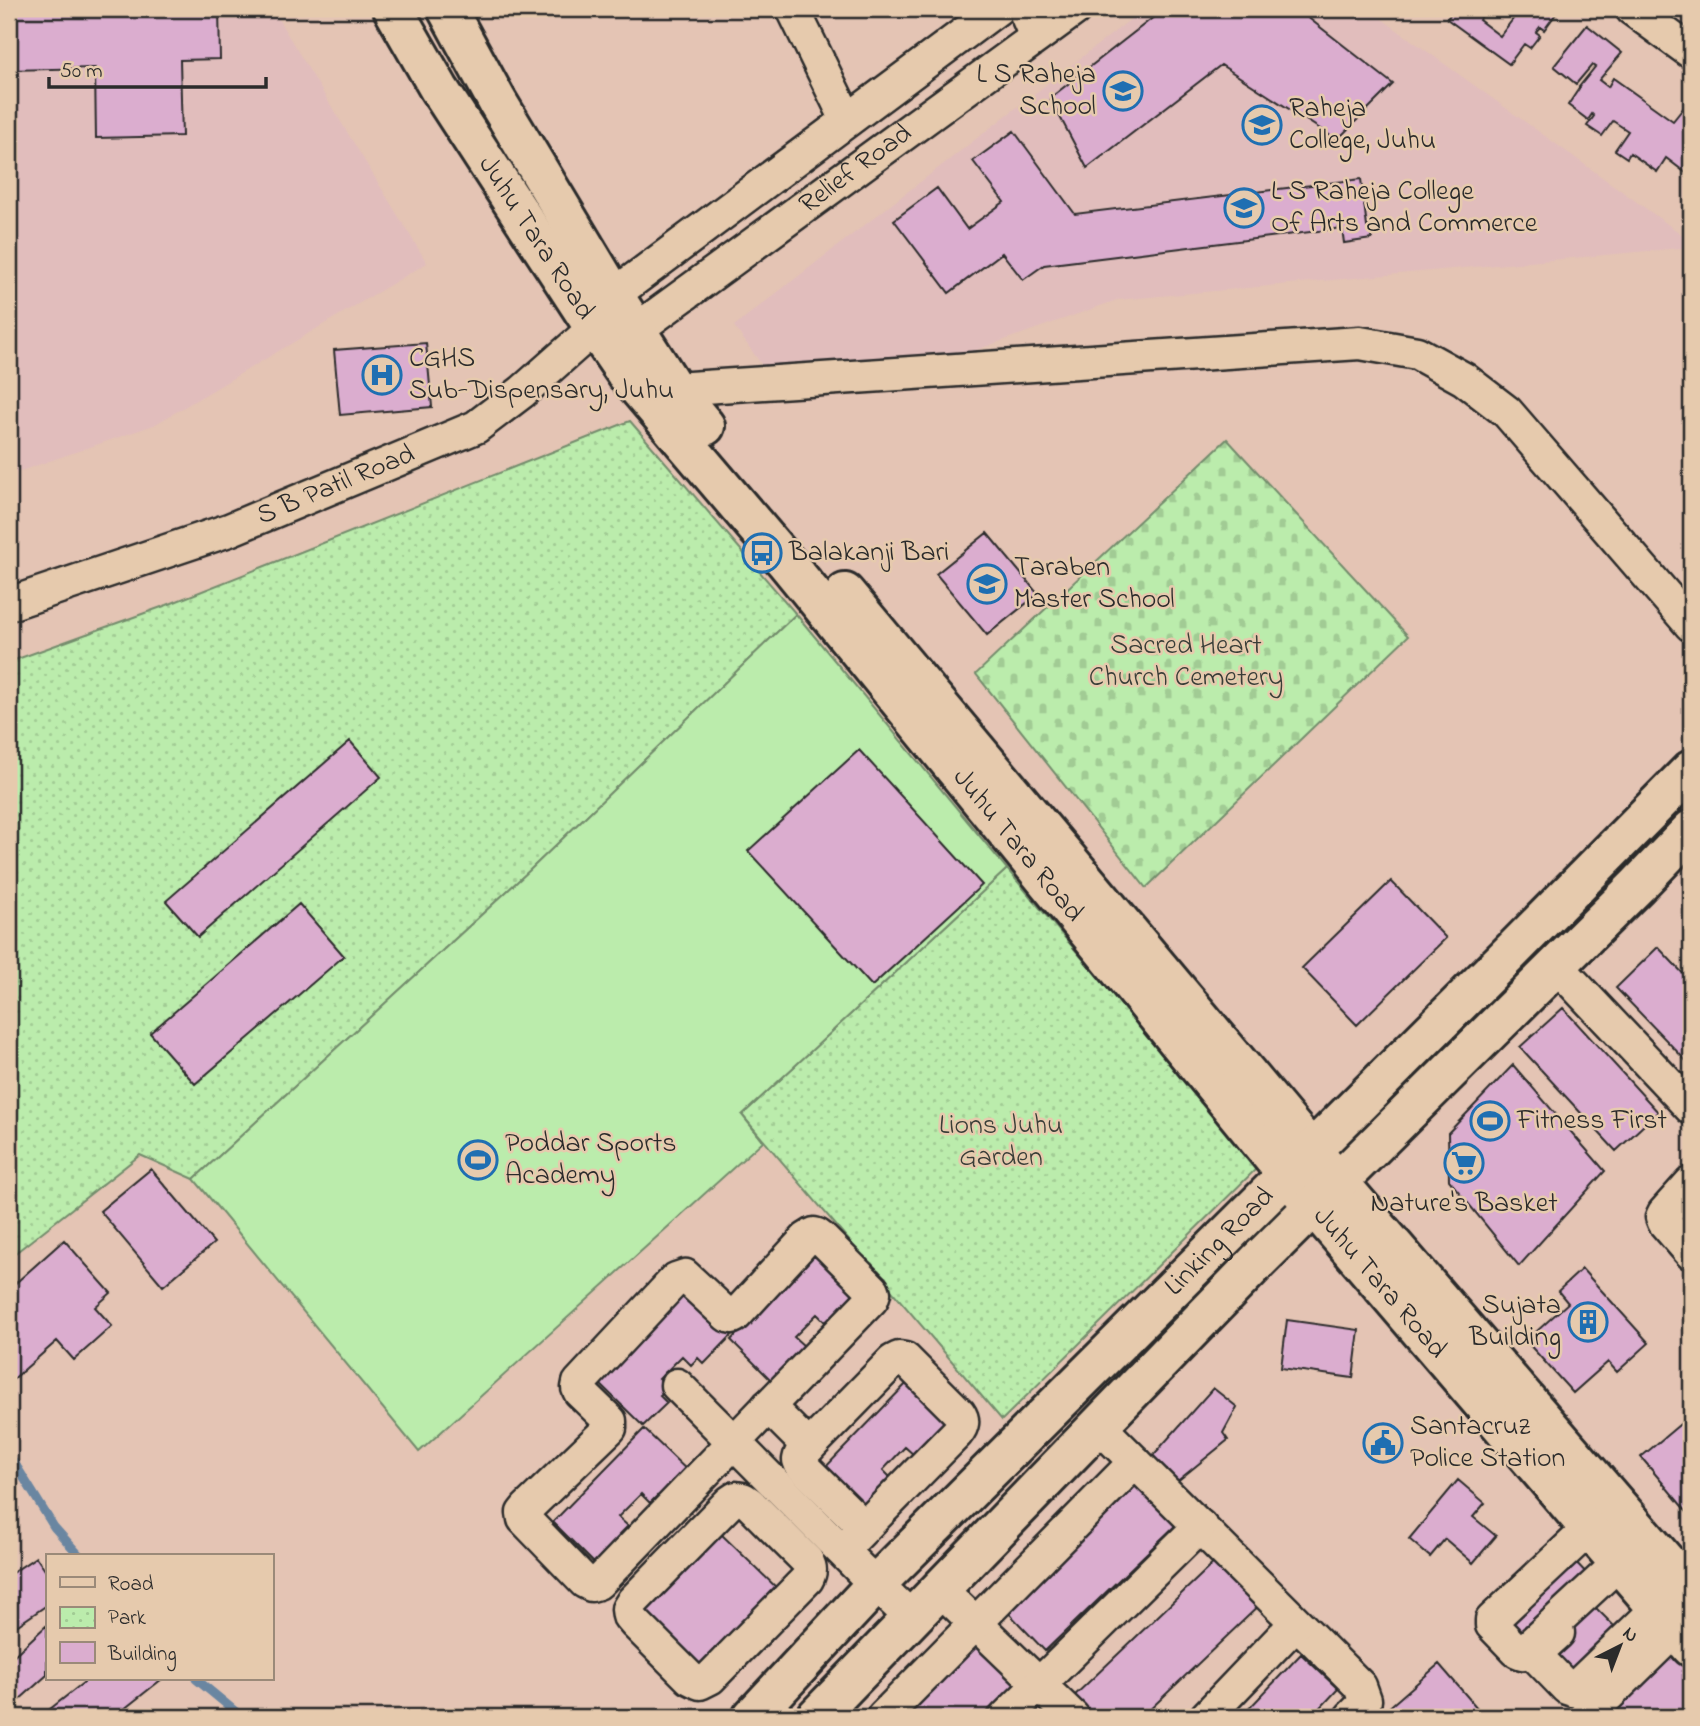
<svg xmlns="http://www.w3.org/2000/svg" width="1700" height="1726" font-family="'Indie Flower',sans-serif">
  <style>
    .built { fill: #e1bdbc }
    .cemetery { fill: url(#cemetery-stones); stroke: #738c6c; stroke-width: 2 }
    .park { fill: url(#park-dots); stroke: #738c6c; stroke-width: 2 }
    .pitch { fill: #bbecac; stroke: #738c6c; stroke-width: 2 }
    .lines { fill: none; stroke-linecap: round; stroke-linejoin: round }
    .stream { stroke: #6b86a1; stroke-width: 9 }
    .building { fill: #dbadcf; stroke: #2b2b2b; stroke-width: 2 }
    .minor-casing { stroke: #2b2b2b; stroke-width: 37 }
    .major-casing { stroke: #2b2b2b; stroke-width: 44 }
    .minor { stroke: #e6caad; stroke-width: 32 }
    .major { stroke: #e6caad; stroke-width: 38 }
    .labels { text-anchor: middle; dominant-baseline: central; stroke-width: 5; stroke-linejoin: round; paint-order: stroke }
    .poi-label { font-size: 28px; fill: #2b2b2b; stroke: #e6caad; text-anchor: start }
    .street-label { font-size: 28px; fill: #2b2b2b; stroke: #e6caad }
    .park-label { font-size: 28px; fill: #393e38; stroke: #e6caad }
  </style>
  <defs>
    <pattern id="cemetery-stones" width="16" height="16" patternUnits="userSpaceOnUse" patternTransform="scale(1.75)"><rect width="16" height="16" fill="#bbecac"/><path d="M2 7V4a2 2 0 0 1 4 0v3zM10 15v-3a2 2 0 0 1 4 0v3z" fill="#a1cb94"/></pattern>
    <pattern id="park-dots" width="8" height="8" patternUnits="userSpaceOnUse" patternTransform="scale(1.75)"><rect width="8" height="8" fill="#bbecac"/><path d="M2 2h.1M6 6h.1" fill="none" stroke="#a1cb94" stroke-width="1.8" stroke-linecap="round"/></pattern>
  </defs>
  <rect width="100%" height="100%" fill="#e4c4b4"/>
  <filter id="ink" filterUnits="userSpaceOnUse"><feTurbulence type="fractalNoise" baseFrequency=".0143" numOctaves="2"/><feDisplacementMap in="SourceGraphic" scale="14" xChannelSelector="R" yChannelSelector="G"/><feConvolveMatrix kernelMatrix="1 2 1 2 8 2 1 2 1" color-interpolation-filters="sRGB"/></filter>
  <g filter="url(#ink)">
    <path class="built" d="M9 9H272L427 263 154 425 9 475Z
      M1144 9H1368L1691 241V247L1117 300 951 359 764 368 734 326Z"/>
    <path class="cemetery" d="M1227 439 1408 636 1146 888 976 674Z"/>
    <path class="park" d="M630 421 796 614 530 870 194 1179 140 1155 9 1258V662L167 605Z
      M1007 869 1258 1167 1002 1420 742 1115Z"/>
    <path class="pitch" d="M796 614 1007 869 742 1115 763 1141 419 1452 194 1179 530 870Z"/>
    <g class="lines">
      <path class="stream" d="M9 1454 54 1527 80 1556
        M196 1679 242 1717"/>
    </g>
    <path class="building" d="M9 9H219L220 59 180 60 182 136 96 138 95 68 9 70Z
      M1164 9H1297L1393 84 1337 140 1221 65 1087 168 1050 98Z
      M1454 9H1487L1479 20 1500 36 1513 19 1499 9H1555L1558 11 1544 30 1540 27 1536 32 1540 35 1530 48 1524 44 1509 64 1447 19Z
      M1587 25 1622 53 1599 80 1608 87 1613 78 1673 121 1689 101 1691 103V166L1686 173 1666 158 1657 172 1630 153 1627 158 1615 150 1628 131 1613 121 1602 136 1587 126 1594 116 1592 114 1588 120 1568 105 1580 87H1579L1595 67 1592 65 1576 84 1554 66Z
      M1014 131 1075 214 1361 179 1367 227 1370 226 1372 239 1344 243 1342 228 1044 265 1023 280 1002 253 949 293 894 220 937 188 967 229 1004 202 973 161Z
      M426 343 432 407 340 415 334 350Z
      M987 533 1038 594 987 635 936 574Z
      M350 741 381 777 198 937 166 901Z
      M859 750 982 885 872 986 748 851Z
      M1391 881 1446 938 1357 1025 1302 968Z
      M299 904 344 956 195 1084 150 1033Z
      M1658 947 1691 982V1066L1616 988Z
      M1563 1008 1658 1112 1616 1151 1520 1047Z
      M1513 1065 1605 1171 1519 1266 1449 1180 1448 1133Z
      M151 1169 214 1243 163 1286 100 1211Z
      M64 1240 111 1293 95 1307 112 1326 74 1360 57 1341 9 1383V1289Z
      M820 1248 867 1294 839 1322 833 1316 826 1323 817 1314 794 1337 804 1346 795 1355 801 1361 777 1386 731 1340Z
      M1582 1269 1649 1343 1617 1372 1608 1362 1573 1393 1526 1341 1568 1303 1558 1291Z
      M685 1290 732 1335 704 1364 698 1358 691 1365 682 1356 659 1379 669 1388 660 1396 667 1403 643 1426 597 1381Z
      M1287 1320 1359 1330 1353 1378 1281 1368Z
      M909 1381 956 1426 915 1456 905 1447 883 1470 892 1479 865 1521 818 1475Z
      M1213 1388 1237 1407 1223 1433 1228 1440 1175 1483 1149 1460Z
      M1691 1415V1517L1641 1457Z
      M644 1429 691 1474 663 1502 657 1496 650 1503 641 1494 618 1517 628 1526 619 1535 625 1541 599 1568 553 1522Z
      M1136 1478 1179 1522 1045 1651 1003 1607Z
      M1458 1480 1485 1503 1473 1517 1496 1536 1473 1563 1445 1539 1430 1557 1409 1539Z
      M719 1532 781 1592 705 1670 643 1610Z
      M1221 1556 1264 1601 1142 1717H1090L1072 1698Z
      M36 1557 47 1573V1605L9 1631V1575Z
      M1571 1557 1593 1580 1520 1649 1498 1626Z
      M1594 1606 1623 1635 1578 1679 1549 1649Z
      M47 1625V1675L9 1709V1660Z
      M976 1637 1019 1681 981 1717H893Z
      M1669 1641 1691 1662V1717H1598Z
      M1301 1654 1338 1689 1312 1717H1241Z
      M1439 1664 1485 1717H1392L1386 1710Z
      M88 1679H162L114 1717H40Z"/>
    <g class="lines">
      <g class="minor-casing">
        <g id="minor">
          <path d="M793 9 847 120"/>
          <path d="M1024 9 1036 37"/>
          <path d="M1632 9 1691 52"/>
          <path d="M596 308 997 9"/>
          <path id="s1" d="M618 342 636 330 1075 9"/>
          <path d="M674 389 1360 343 1417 353 1464 379 1507 412 1691 625"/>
          <path id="s2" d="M9 604 229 530 476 427 522 392 582 339"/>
          <path d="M1556 965 1691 1108"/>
          <path d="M1691 1183 1664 1213 1662 1217 1664 1222 1691 1253"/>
          <path d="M814 1234 817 1235 821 1238 873 1290 874 1293 872 1299 598 1583 591 1585 585 1582 524 1519 523 1513 527 1508 610 1428V1421L580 1392 578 1388 579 1383 676 1279 685 1276 728 1316 733 1317 736 1315 806 1239Z"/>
          <path d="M677 1385 861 1570 912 1618"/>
          <path d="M768 1406 809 1447"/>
          <path d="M1099 1426 1360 1686 1365 1700 1361 1707 1351 1717"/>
          <path d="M736 1498 743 1499 749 1503 807 1561C811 1568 811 1572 807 1579L710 1678 700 1683 690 1678 636 1624 629 1616 628 1609 633 1601 730 1502Z"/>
          <path d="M1590 1528 1492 1620V1625L1517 1651 1522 1653 1619 1563"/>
          <path d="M842 1550 957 1433C963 1426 964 1420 959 1413L905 1359 899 1358 893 1361 800 1456 799 1460 801 1465 864 1527"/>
          <path d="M940 1589 1073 1717"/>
          <path d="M1558 1633 1537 1652V1657L1567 1688 1573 1690 1658 1608"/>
          <path d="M883 1717 1135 1462"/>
          <path d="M1006 1717 1200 1526"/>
          <path d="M1206 1717 1296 1623"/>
          <path d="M1586 1717 1676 1629"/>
        </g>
      </g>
      <g class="major-casing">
        <g id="major">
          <path id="s3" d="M393 9 439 89 586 315 627 375 786 562 1287 1175 1691 1647"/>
          <path d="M447 9 497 101 613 294 674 389 705 426"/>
          <path d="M845 593 1311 1150 1691 1591"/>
          <path id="s4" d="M752 1717 876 1584 1506 957 1691 770"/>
          <path d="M816 1717 1258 1261 1638 885 1691 830"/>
        </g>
      </g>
      <use href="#minor" class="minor"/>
      <use href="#major" class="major"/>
    </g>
  </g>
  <defs>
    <g id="school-ring" transform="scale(2.0125)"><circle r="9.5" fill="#e6caad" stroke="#1f6fb2" stroke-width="1.5"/><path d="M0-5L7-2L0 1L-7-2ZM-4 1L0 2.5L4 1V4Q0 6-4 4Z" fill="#1f6fb2"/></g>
    <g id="university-ring" transform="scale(2.0125)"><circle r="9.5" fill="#e6caad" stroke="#1f6fb2" stroke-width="1.5"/><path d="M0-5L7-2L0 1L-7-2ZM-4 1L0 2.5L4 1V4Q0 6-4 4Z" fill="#1f6fb2"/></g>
    <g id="hospital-ring" transform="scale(2.0125)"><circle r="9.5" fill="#e6caad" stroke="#1f6fb2" stroke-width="1.5"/><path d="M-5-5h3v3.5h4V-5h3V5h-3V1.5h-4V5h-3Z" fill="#1f6fb2"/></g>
    <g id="bus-ring" transform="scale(2.0125)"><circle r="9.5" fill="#e6caad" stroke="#1f6fb2" stroke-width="1.5"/><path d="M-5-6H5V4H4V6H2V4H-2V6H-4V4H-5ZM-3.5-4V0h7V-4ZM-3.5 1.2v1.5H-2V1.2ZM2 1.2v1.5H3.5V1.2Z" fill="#1f6fb2"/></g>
    <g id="stadium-ring" transform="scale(2.0125)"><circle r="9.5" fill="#e6caad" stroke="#1f6fb2" stroke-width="1.5"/><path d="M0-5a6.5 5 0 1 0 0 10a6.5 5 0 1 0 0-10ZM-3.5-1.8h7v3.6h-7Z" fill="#1f6fb2"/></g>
    <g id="supermarket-ring" transform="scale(2.0125)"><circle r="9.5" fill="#e6caad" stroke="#1f6fb2" stroke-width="1.5"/><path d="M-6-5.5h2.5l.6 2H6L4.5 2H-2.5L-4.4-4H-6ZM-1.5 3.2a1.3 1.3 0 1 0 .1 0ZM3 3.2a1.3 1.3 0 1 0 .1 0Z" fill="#1f6fb2"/></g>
    <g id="building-ring" transform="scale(2.0125)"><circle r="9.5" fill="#e6caad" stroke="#1f6fb2" stroke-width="1.5"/><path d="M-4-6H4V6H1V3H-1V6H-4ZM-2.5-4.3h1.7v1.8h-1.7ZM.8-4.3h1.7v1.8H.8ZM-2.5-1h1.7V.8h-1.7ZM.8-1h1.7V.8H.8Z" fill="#1f6fb2"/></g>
    <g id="civic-ring" transform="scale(2.0125)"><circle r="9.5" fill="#e6caad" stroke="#1f6fb2" stroke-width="1.5"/><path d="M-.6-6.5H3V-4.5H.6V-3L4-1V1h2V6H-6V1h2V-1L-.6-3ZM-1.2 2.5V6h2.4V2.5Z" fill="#1f6fb2"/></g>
  </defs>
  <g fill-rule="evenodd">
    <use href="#school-ring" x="1123" y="91"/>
    <use href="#university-ring" x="1262" y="125"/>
    <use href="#school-ring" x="1244" y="208"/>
    <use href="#hospital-ring" x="382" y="375"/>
    <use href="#bus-ring" x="762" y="553"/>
    <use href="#school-ring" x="987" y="584"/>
    <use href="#stadium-ring" x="1490" y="1121"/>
    <use href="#stadium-ring" x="478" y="1160"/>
    <use href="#supermarket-ring" x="1464" y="1163"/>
    <use href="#building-ring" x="1588" y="1322"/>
    <use href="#civic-ring" x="1383" y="1443"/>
  </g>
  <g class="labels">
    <g class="poi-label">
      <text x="1096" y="75" text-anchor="end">L S Raheja<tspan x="1096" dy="32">School</tspan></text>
      <text x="1289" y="109">Raheja<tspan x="1289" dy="32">College, Juhu</tspan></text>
      <text x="1271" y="192">L S Raheja College<tspan x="1271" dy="32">Of Arts and Commerce</tspan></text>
      <text x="409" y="359">CGHS<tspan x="409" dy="32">Sub-Dispensary, Juhu</tspan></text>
      <text x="789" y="553">Balakanji Bari</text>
      <text x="1014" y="568">Taraben<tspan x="1014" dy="32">Master School</tspan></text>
      <text x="1517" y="1121">Fitness First</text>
      <text x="505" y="1144">Poddar Sports<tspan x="505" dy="32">Academy</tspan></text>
      <text x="1464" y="1204" text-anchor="middle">Nature's Basket</text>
      <text x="1561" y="1306" text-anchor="end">Sujata<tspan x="1561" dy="32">Building</tspan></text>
      <text x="1410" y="1427">Santacruz<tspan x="1410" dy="32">Police Station</tspan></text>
    </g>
    <g class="street-label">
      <text stroke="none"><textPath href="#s1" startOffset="294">Relief Road</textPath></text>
      <text stroke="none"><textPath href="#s3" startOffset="270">Juhu Tara Road</textPath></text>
      <text stroke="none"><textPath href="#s2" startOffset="348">S B Patil Road</textPath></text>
      <text stroke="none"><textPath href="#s3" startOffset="1046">Juhu Tara Road</textPath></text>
      <text stroke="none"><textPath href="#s4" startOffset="667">Linking Road</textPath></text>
      <text stroke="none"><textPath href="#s3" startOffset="1614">Juhu Tara Road</textPath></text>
    </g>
    <g class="park-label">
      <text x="1186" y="646">Sacred Heart<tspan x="1186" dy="32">Church Cemetery</tspan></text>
      <text x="1001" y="1126">Lions Juhu<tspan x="1001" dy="32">Garden</tspan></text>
    </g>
  </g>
  <rect width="1700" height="1726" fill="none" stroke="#e6caad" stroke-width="35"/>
  <rect x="18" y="18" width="1665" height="1691" fill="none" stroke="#2b2b2b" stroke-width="2.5" filter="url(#ink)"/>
  <rect x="46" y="1554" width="228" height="126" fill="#e6caad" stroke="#9b8a79" stroke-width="2"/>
  <rect x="60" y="1577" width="35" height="10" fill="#e6caad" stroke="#9b8a79" stroke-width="2"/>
  <text x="108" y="1590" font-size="21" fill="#2b2b2b">Road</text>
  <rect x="60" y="1607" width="35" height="21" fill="url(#park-dots)" stroke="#9b8a79" stroke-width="2"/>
  <text x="108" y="1624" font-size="21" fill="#2b2b2b">Park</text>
  <rect x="60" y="1642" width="35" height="21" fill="#dbadcf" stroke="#9b8a79" stroke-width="2"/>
  <text x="108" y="1660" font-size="21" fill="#2b2b2b">Building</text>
  <g transform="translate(1620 1646) rotate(42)" stroke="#e6caad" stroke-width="5" paint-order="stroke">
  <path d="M0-5L12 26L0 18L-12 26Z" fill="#2b2b2b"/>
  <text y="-10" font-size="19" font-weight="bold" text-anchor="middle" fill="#2b2b2b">N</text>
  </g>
  <path d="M49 77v10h217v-10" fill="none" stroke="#2b2b2b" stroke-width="3.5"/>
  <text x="60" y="77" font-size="21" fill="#2b2b2b" stroke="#e6caad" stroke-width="5" paint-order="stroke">50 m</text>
</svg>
